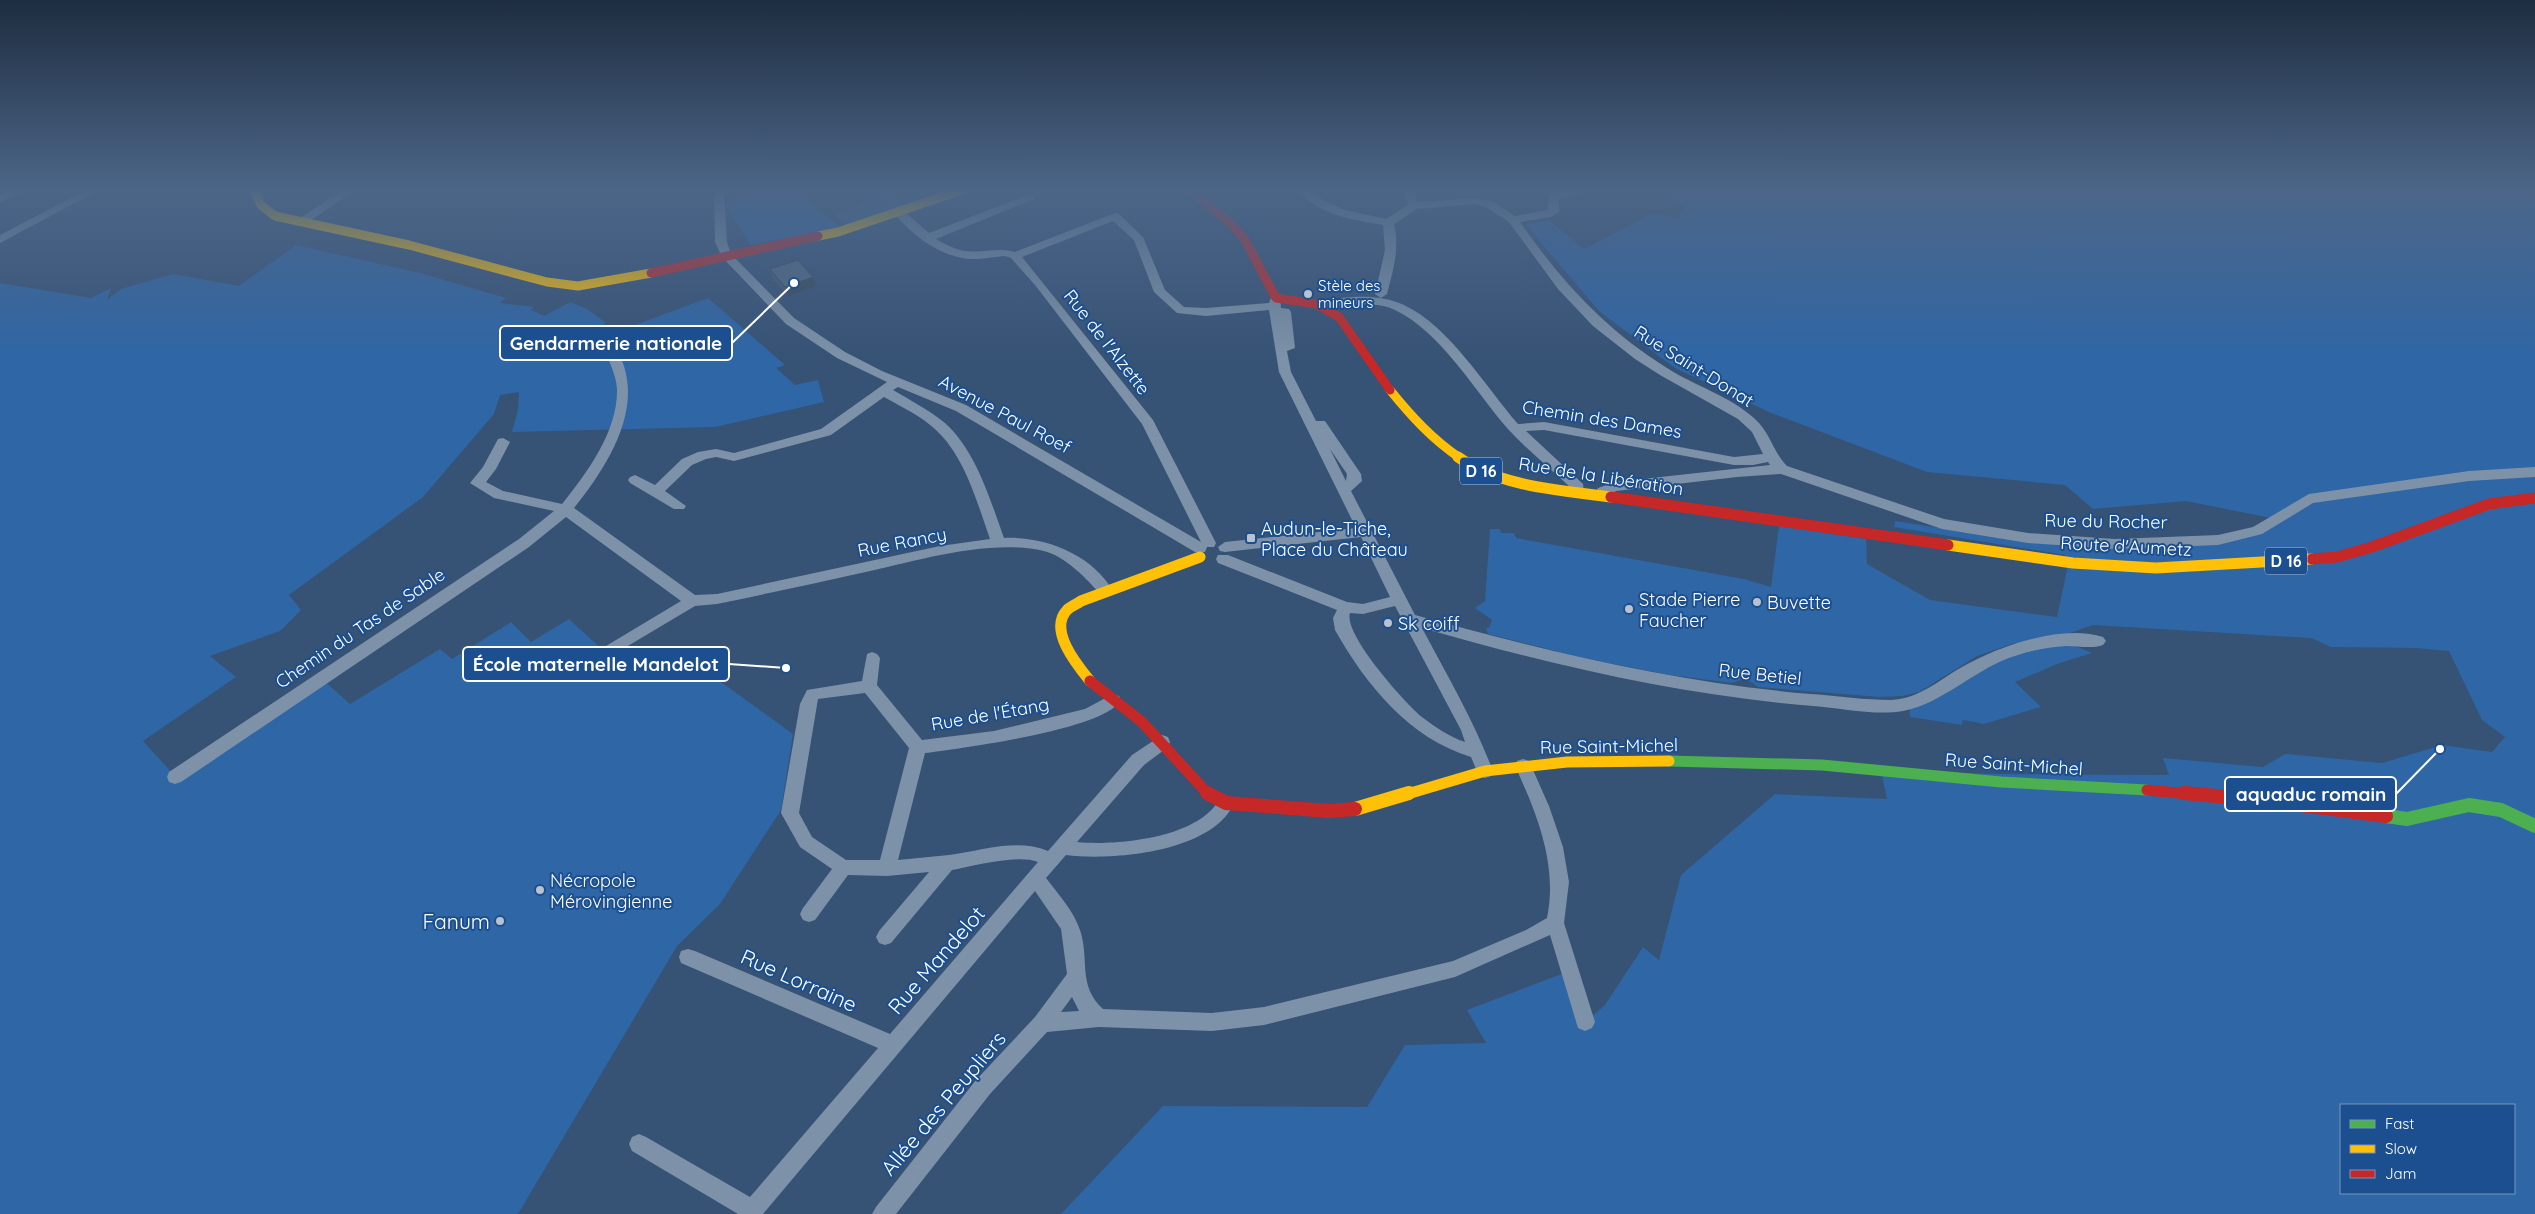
<svg xmlns="http://www.w3.org/2000/svg" width="2535" height="1214" font-family="Quicksand,sans-serif">
  <style>
    .green { fill: #2f66a5; fill-rule: evenodd }
    .water { fill: #3b618d }
    .lines { fill: none; stroke-linecap: round; stroke-linejoin: round }
    .street { fill: #7d92a8; fill-rule: evenodd }
    .fast-far1 { stroke: #4caf50; stroke-width: 11 }
    .fast { stroke: #4caf50; stroke-width: 14 }
    .slow-far2 { stroke: #ffc107; stroke-width: 9 }
    .slow-far1 { stroke: #ffc107; stroke-width: 11 }
    .slow { stroke: #ffc107; stroke-width: 14 }
    .jam-far2 { stroke: #c62828; stroke-width: 9 }
    .jam-far1 { stroke: #c62828; stroke-width: 11 }
    .jam { stroke: #c62828; stroke-width: 14 }
    .wall { fill: #475a72 }
    .shaded-wall { fill: #394a5c }
    .building { fill: #526984; stroke: #394a5c }
    .poi-dot { fill: #b9c2ce; stroke: #1b4f8f; stroke-width: 2 }
    .labels { text-anchor: middle; dominant-baseline: central; stroke-width: 4; stroke-linejoin: round; paint-order: stroke }
    .far-poi-label { font-size: 15px; fill: #fff; stroke: #1b4f8f; text-anchor: start }
    .shield { fill: #1b4f8f; stroke: #bbcadd; stroke-width: 1 }
    .shield-label { font-size: 16px; font-weight: bold; fill: #fff }
    .street-label { font-size: 18px; fill: #fff; stroke: #1b4f8f }
    .poi-label { font-size: 18px; fill: #fff; stroke: #1b4f8f; text-anchor: start }
    .near-poi-label { font-size: 21px; fill: #fff; stroke: #1b4f8f; text-anchor: end }
    .near-street-label { font-size: 21px; fill: #fff; stroke: #1b4f8f }
    .leader { fill: none; stroke: #fff; stroke-width: 2 }
    .callout-dot { fill: #fff; stroke: #1b4f8f; stroke-width: 2 }
    .callout { fill: #1b4f8f; stroke: #fff; stroke-width: 2 }
    .callout-label { font-size: 19px; text-anchor: middle; font-weight: bold; fill: #fff }
  </style>
  <rect width="100%" height="100%" fill="#365274"/>
  <path class="green" d="M732 188H799L820 211 841 227 751 245 725 204 742 197Z
    M1659 188H2535V1214H1061L1163 1106 1367 1107 1405 1045 1486 1043 1467 1010 1569 971 1585 1022 1605 1005 1643 947 1659 960 1681 875 1775 794 1887 799 1881 771 1999 774 2169 775 2163 758 2263 767 2285 754 2382 763 2442 745 2492 752 2505 737 2482 720 2449 651 2415 648 2331 647 2311 638 2093 625 2047 641 2073 645 2092 653 2057 664 2015 682 2041 707 1984 724 1963 720 1962 725 1910 717 1909 705 2020 648 2015 643 1977 656 1919 692 1902 696 1880 697 1758 687C1749 679 1742 678 1732 683L1670 675 1556 653V651L1488 634 1486 628H1489L1492 620 1475 608 1485 601 1490 529H1500L1501 533H1514L1516 538 1744 579 1771 587 1779 526 1866 539 1867 564 1930 600 2057 617 2067 570 2065 555 1894 527 1895 521 2029 542 2222 544 2281 520 2186 501 2093 509 2065 485 1927 472 1769 412 1675 368 1600 312 1526 225 1549 220 1584 249 1652 214 1678 218 1685 208ZM2288 778 2365 789 2371 806 2270 801 2265 786ZM2341 1105H2514V1193H2341Z
    M296 245 420 273 506 298 500 303 534 307 531 310 544 316 570 302 587 309 605 322 600 347 616 344 619 334 632 326 708 298 785 365 776 368 795 385 818 380 824 402 715 427 512 432 518 409 519 392 500 395 494 414 423 497 289 595 301 610 280 631 210 656 236 677 143 741 175 776 321 678 350 704 440 649 452 659 511 622 531 642 569 619 606 653 721 682 793 734 781 810 720 904 677 946 518 1214H0V283L91 298 111 288 107 300 121 289 173 274 239 286Z"/>
  <path class="water" d="M889 191 905 206 844 225 834 215Z"/>
  <g class="lines">
    <path class="street" d="M17 188H32L0 202V195Z
      M90 188H103L0 243V235Z
      M345 188H358L304 225H296V221Z
      M714 188H724L727 242 731 254 794 318 845 352 882 371 966 405 1201 542 1142 424 1035 285 1011 258 1005 256C992 257 975 261 962 258 936 253 911 234 894 213L900 210 904 211 929 233 1030 194 1034 195V199L936 239C945 244 955 250 966 251 982 253 999 247 1015 252L1115 213 1119 214 1143 237 1165 290 1184 307 1206 308 1269 303 1272 295H1280L1281 308 1289 309 1291 312 1295 348 1287 351 1291 372 1316 421H1325L1361 474 1362 481 1351 491 1415 615C1545 651 1676 683 1811 694 1838 696 1865 700 1891 700 1919 699 1939 680 1962 667 1998 646 2062 624 2103 637L2106 641 2103 645C2092 649 2078 646 2066 646 2050 647 2033 650 2018 655 1976 667 1943 704 1903 711 1875 716 1842 708 1813 706 1679 695 1551 665 1422 628 1447 675 1474 721 1493 771L1491 776 1485 778 1479 776 1471 757C1409 738 1366 685 1335 630L1333 618 1337 610 1218 563 1216 559 1218 555H1228L1347 602 1363 604 1390 597 1361 537 1225 552 1220 551 1218 547 1225 542 1356 528 1279 372 1269 310 1206 316 1177 313 1154 292 1134 240 1113 221 1022 257 1153 420 1216 543 1214 547H1207L1205 552H1195L956 411 898 387 893 390C910 400 929 410 945 423 976 451 990 499 1004 538 1044 536 1092 554 1113 591L1111 595H1101C1087 579 1065 556 1044 551 989 538 916 561 861 573 813 584 765 594 717 604L695 606 606 659 601 657 598 653 601 649 681 601 566 517 529 547 181 782 175 784 169 782 167 777 169 772 519 539 554 511 494 498 470 483 483 467 498 439 503 438 510 442 496 469 486 482 503 491 562 504C587 473 618 431 617 389 616 375 609 361 604 348L606 345H614C650 401 609 464 574 508L695 595 717 594 940 546 990 539C977 502 965 457 936 430 921 416 902 407 884 397L831 435 734 461 716 457 706 459 692 465 665 491 686 506 684 509H674L630 483 628 480 630 477 635 475 655 485 682 459 698 452 716 449 734 453 821 429 887 382 837 358 786 324 722 257 715 242ZM1330 449 1347 474 1346 481ZM1395 606 1461 730 1465 742C1450 737 1435 727 1422 717 1405 703 1343 634 1350 613L1363 614Z
      M1295 188H1307L1323 200 1345 210 1386 219 1408 205 1402 188H1412L1418 202 1475 198 1494 202 1515 216 1548 210 1549 188H1559V193L1577 188H1596L1559 199V212L1551 217 1520 222C1561 281 1606 330 1667 368 1695 386 1730 396 1755 419 1770 432 1773 452 1787 466L1944 519 2028 533 2115 539 2218 535 2253 527 2309 494 2469 471 2535 467V477L2469 481 2313 503 2262 534 2218 545 2115 549 2028 543 1942 529 1781 474 1737 477 1616 491 1601 501 1594 496 1598 488 1615 482 1770 465 1768 462 1753 465H1734L1544 430 1526 431 1583 484 1584 493 1577 498 1572 496 1571 488C1550 468 1527 450 1507 428 1475 391 1441 332 1395 310 1375 300 1346 305 1324 309L1320 308V302C1345 296 1379 293 1404 305 1449 326 1485 386 1518 424L1544 422 1734 457 1763 454 1752 432 1738 419 1660 375 1635 359 1593 326 1558 289 1509 222 1486 207 1475 204 1417 209 1394 224C1400 248 1393 271 1387 294L1381 298 1375 294 1385 250 1383 225C1353 220 1316 214 1295 188Z
      M872 652 877 654 880 658 877 685 922 740 994 731 1085 709 1113 694 1119 696 1121 700C1105 730 961 748 925 753L898 860C915 858 932 857 949 855 981 851 1017 838 1048 851L1132 755 1162 735 1168 737 1170 742 1168 747 1144 765 1077 842C1117 846 1200 838 1220 798L1226 796 1232 798 1234 803C1213 852 1113 861 1066 855L1046 878C1059 895 1073 910 1080 930 1090 960 1077 985 1103 1009L1212 1013 1264 1007 1453 961 1526 930 1547 918C1558 865 1537 814 1515 766L1517 761 1523 759 1529 761 1549 806 1563 847 1569 882 1564 923 1595 1022 1592 1028 1585 1031 1578 1028 1550 935 1455 977 1264 1025 1212 1031 1099 1027 1047 1032 990 1094 896 1214H872L876 1207 976 1080 1035 1017 1067 974 1061 929 1035 891 763 1214H738L632 1151 629 1144 632 1137 639 1134 646 1137 750 1197 878 1048 681 963 679 957 681 951 688 949 695 951 890 1034 1038 862C1017 854 975 866 952 870L891 943 885 945 879 943 876 937 879 931 929 872 887 876 848 875 815 920 809 922 803 920 800 914 803 908 832 869 800 847 781 813 800 704 807 690 862 681 867 654ZM865 693 909 748 880 860H846L812 837 799 813 818 699ZM1072 997 1079 1011 1061 1012Z"/>
    <path class="fast-far1" d="M1669 761 1822 765 2001 782 2147 790"/>
    <path class="fast" d="M2386 816 2407 819 2469 805 2501 810 2535 826"/>
    <path class="slow-far2" d="M253 188 261 205 275 216 409 245 547 282 578 286 651 273
      M818 236 838 232 968 188
      M1390 390C1411 416 1432 439 1460 458"/>
    <path class="slow-far1" d="M1458 457C1500 487 1561 490 1611 497
      M1948 545 2073 563 2156 568 2312 559
      M1090 681C1077 665 1048 630 1067 610 1071 606 1077 604 1081 601L1200 557
      M1404 795 1485 771 1567 762 1669 761"/>
    <path class="slow" d="M1355 809 1409 793"/>
    <path class="jam-far2" d="M1187 188 1229 222 1245 240 1276 298 1316 304 1339 317 1390 390
      M651 273 818 236"/>
    <path class="jam-far1" d="M1611 497 1948 545
      M2312 559 2337 557 2372 547 2489 504 2535 498
      M1090 681 1142 722 1209 795
      M2147 790 2198 795"/>
    <path class="jam" d="M1207 793 1226 803 1329 811 1355 809
      M2184 793 2270 801 2386 816"/>
  </g>
  <path class="wall" d="M770 269 813 277 816 286 788 296 773 279Z"/>
  <path class="shaded-wall" d="M813 277 816 286 788 296 785 287Z"/>
  <path class="building" d="M798 260 813 277 785 287 770 269Z"/>
  <linearGradient id="sky" x2="0" y2="1"><stop stop-color="#1e2d40"/><stop offset="0.53" stop-color="#4c6688"/><stop offset="1" stop-color="#4c6688" stop-opacity="0"/></linearGradient>
  <rect width="2535" height="358" fill="url(#sky)"/>
  <g class="poi-dot">
    <circle cx="1308" cy="294" r="5"/>
    <rect x="1246" y="533" width="10" height="10" rx="2.5"/>
    <circle cx="1757" cy="602" r="5"/>
    <circle cx="1629" cy="609" r="5"/>
    <circle cx="1388" cy="623" r="5"/>
    <circle cx="540" cy="890" r="5"/>
    <circle cx="500" cy="921" r="5"/>
  </g>
  <g class="labels">
    <g class="far-poi-label">
      <text x="1318" y="285">Stèle des<tspan x="1318" dy="17">mineurs</tspan></text>
    </g>
    <g class="shield">
      <rect x="1460" y="457.5" width="42" height="27" rx="4"/>
      <rect x="2265" y="547.5" width="42" height="27" rx="4"/>
    </g>
    <g class="shield-label">
      <text x="1481" y="471">D 16</text>
      <text x="2286" y="561">D 16</text>
    </g>
    <g class="street-label">
      <text transform="translate(1107 342) rotate(52)">Rue de l'Alzette</text>
      <text transform="translate(1694 366) rotate(32)">Rue Saint-Donat</text>
      <text transform="translate(1005 414) rotate(28)">Avenue Paul Roef</text>
      <text transform="translate(1602 419) rotate(9)">Chemin des Dames</text>
      <text transform="translate(1601 476) rotate(9)">Rue de la Libération</text>
      <text transform="translate(2106 521) rotate(1)">Rue du Rocher</text>
      <text transform="translate(902 542) rotate(-11)">Rue Rancy</text>
      <text transform="translate(2126 546) rotate(3)">Route d'Aumetz</text>
      <text transform="translate(360 628) rotate(-34)">Chemin du Tas de Sable</text>
      <text transform="translate(1760 674) rotate(6)">Rue Betiel</text>
      <text transform="translate(990 714) rotate(-10)">Rue de l'Étang</text>
      <text transform="translate(1609 746) rotate(-1)">Rue Saint-Michel</text>
      <text transform="translate(2014 764) rotate(4)">Rue Saint-Michel</text>
    </g>
    <g class="poi-label">
      <text x="1261" y="528">Audun-le-Tiche,<tspan x="1261" dy="21">Place du Château</tspan></text>
      <text x="1639" y="599">Stade Pierre<tspan x="1639" dy="21">Faucher</tspan></text>
      <text x="1767" y="602">Buvette</text>
      <text x="1398" y="623">Sk coiff</text>
      <text x="550" y="880">Nécropole<tspan x="550" dy="21">Mérovingienne</tspan></text>
    </g>
    <g class="near-poi-label">
      <text x="490" y="921">Fanum</text>
    </g>
    <g class="near-street-label">
      <text transform="translate(936 960) rotate(-49)">Rue Mandelot</text>
      <text transform="translate(799 980) rotate(24)">Rue Lorraine</text>
      <text transform="translate(943 1103) rotate(-50)">Allée des Peupliers</text>
    </g>
  </g>
  <path class="leader" d="M794 283L732 343M786 668L729 664M2440 749L2396 794"/>
  <g class="callout-dot">
    <circle cx="794" cy="283" r="5"/>
    <circle cx="786" cy="668" r="5"/>
    <circle cx="2440" cy="749" r="5"/>
  </g>
  <g class="callout">
    <rect x="500" y="326" width="232" height="34" rx="5"/>
    <rect x="463" y="647" width="266" height="34" rx="5"/>
    <rect x="2225" y="777" width="171" height="34" rx="5"/>
  </g>
  <g class="callout-label">
    <text x="616" y="350">Gendarmerie nationale</text>
    <text x="596" y="671">École maternelle Mandelot</text>
    <text x="2311" y="801">aquaduc romain</text>
  </g>
  <rect x="2340" y="1104" width="175" height="90" fill="#1b4f8f" stroke="#7695bc"/>
  <rect x="2350" y="1120" width="25" height="8" fill="#4caf50" stroke="#7695bc"/>
  <text x="2385" y="1129" font-size="15" fill="#ffffff">Fast</text>
  <rect x="2350" y="1145" width="25" height="8" fill="#ffc107" stroke="#7695bc"/>
  <text x="2385" y="1154" font-size="15" fill="#ffffff">Slow</text>
  <rect x="2350" y="1170" width="25" height="8" fill="#c62828" stroke="#7695bc"/>
  <text x="2385" y="1179" font-size="15" fill="#ffffff">Jam</text>
</svg>
